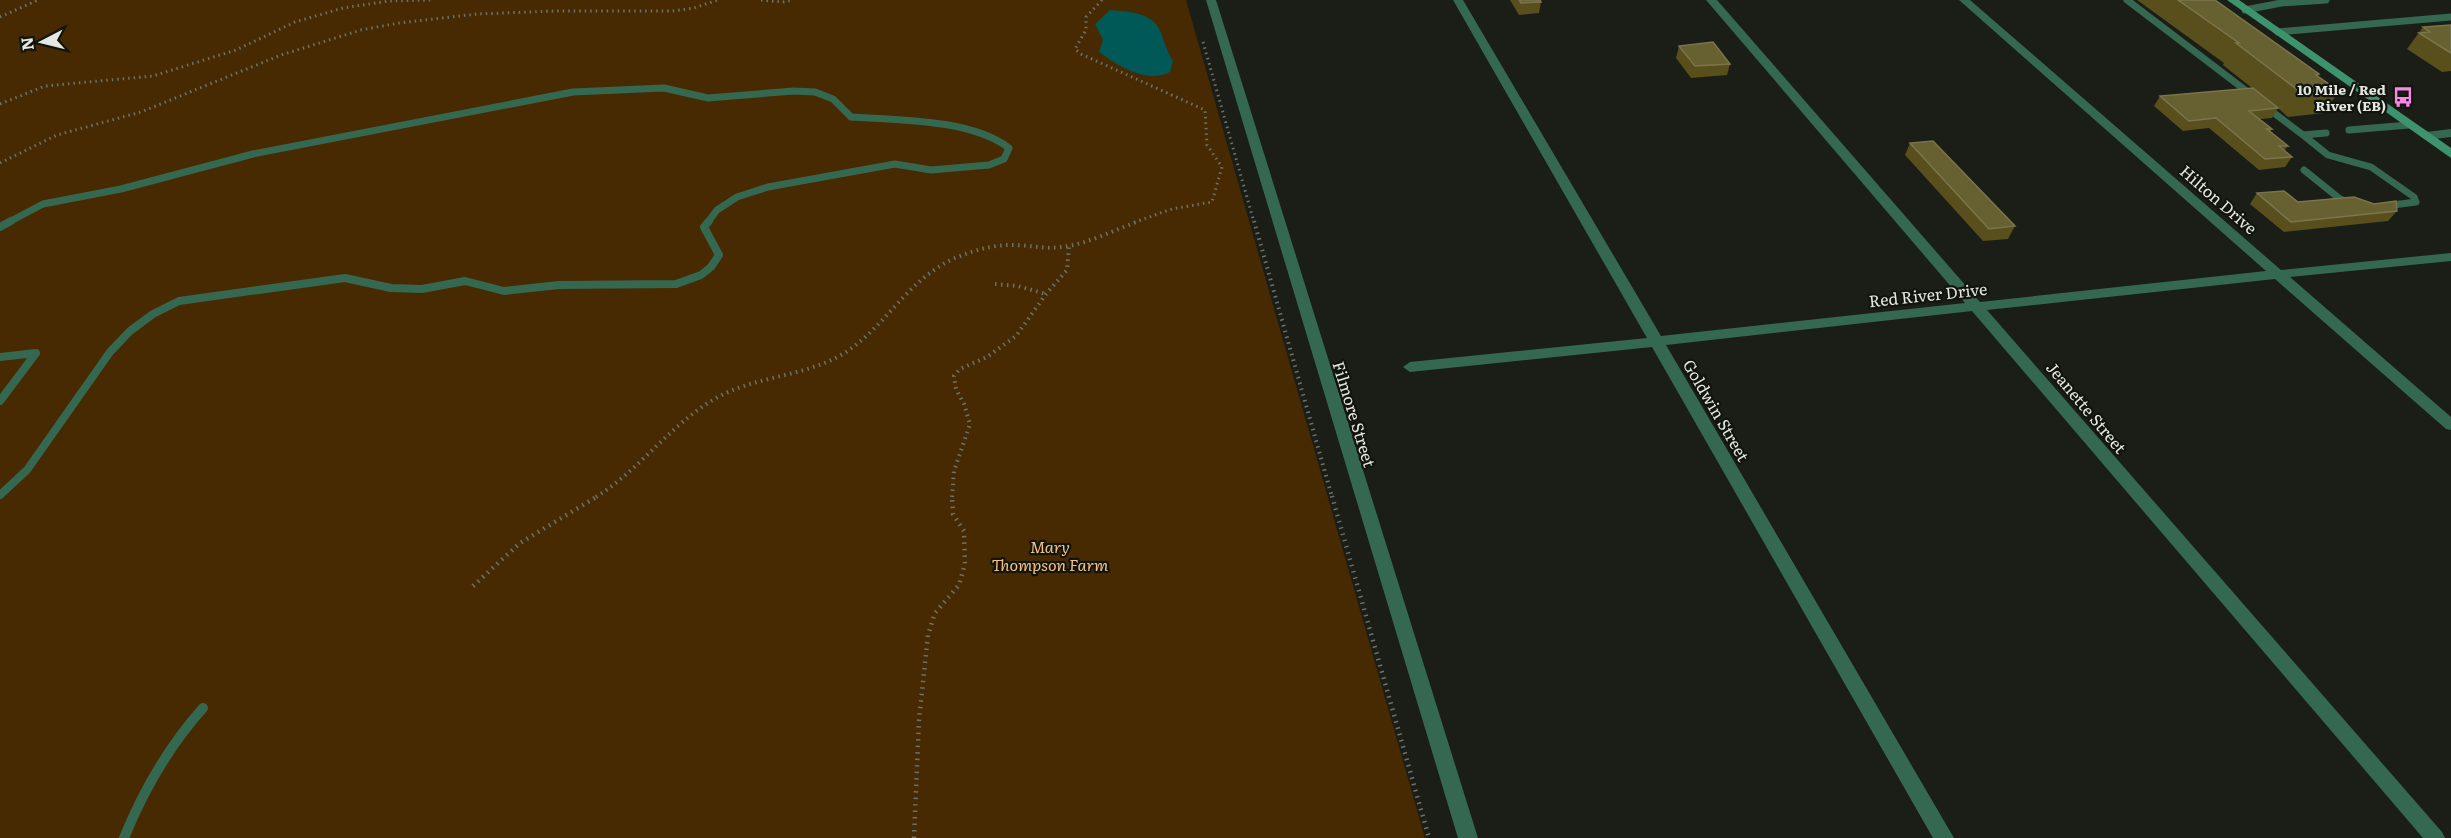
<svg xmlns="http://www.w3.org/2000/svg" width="2451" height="838" font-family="Literata,serif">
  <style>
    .green { fill: #472a01 }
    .water { fill: #005857 }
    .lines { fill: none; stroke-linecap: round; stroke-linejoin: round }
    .path-far2 { stroke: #6d716a; stroke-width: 3; stroke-dasharray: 1.5 4; stroke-linecap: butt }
    .path-far1 { stroke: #6d716a; stroke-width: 4; stroke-dasharray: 1.5 4.5; stroke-linecap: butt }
    .path { stroke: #6d716a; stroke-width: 4.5; stroke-dasharray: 1.5 5; stroke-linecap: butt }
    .service-far2 { stroke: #356850; stroke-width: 7 }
    .service-far1 { stroke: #356850; stroke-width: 8 }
    .service { stroke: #356850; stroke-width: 10 }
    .minor { fill: #356850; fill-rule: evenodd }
    .secondary { fill: #3d936e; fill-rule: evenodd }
    .wall { fill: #584f1c }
    .building { fill: #676031; stroke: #7b754d; stroke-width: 1.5 }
    .labels { text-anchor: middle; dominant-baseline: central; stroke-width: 4.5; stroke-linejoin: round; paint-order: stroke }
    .far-poi-label { font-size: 14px; font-weight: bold; fill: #e5e8e2; stroke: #11150d; text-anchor: end }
    .street-label { font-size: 16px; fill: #e5e8e2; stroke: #11150d }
    .park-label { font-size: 16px; font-style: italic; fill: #f6c187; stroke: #11150d }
  </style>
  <rect width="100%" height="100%" fill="#1a1e16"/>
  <path class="green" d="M0 0H1186L1425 838H0Z"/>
  <path class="water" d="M1110 10C1125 11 1149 12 1158 27 1164 37 1165 49 1173 61L1170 72C1147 84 1118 66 1099 52L1103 40 1095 24Z"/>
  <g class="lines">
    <path class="path-far2" d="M761 0 783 2 792 0
      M1102 0 1086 17V30L1075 49 1081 54 1205 110 1207 145 1222 167 1212 202 1172 209 1135 222
      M0 17 38 0
      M1203 42 1254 222
      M0 104 45 86 153 76 236 50 295 22 343 8 389 1 432 0
      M0 163 57 135 141 112 281 55 361 30 399 23 477 14 555 11H672L694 8 718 0"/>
    <path class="path-far1" d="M1254 221 1332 497
      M995 284 1018 286 1046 294
      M596 497C641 469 671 423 718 397 758 375 807 377 846 352 887 325 908 279 955 258 975 250 995 244 1017 245 1032 246 1047 249 1062 247 1087 244 1115 230 1139 221
      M952 497 954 471 970 424 964 404 956 389 954 376 960 369 987 357 1016 336 1046 294 1067 270 1069 246"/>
    <path class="path" d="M1332 496 1429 838
      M473 586 520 543 598 496
      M914 838 919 720 928 635 935 613 959 585 965 564 964 531 953 514 952 496"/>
    <path class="service-far2" d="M2127 0 2253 96
      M2245 10 2281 3 2326 0
      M2278 32 2451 17
      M2266 107 2303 135 2326 133
      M2349 130 2409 125
      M2303 135 2328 155 2371 167 2414 197 2416 202 2385 206
      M2304 170 2340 199 2348 202
      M9 222 43 204 121 189 253 154 573 92 664 88 708 98 794 91 815 92 833 99 851 117C898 120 971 119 1009 148L1004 159 989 165 931 170 895 164 768 187 737 197 717 210 708 222"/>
    <path class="service-far1" d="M0 227 11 221
      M0 357 36 353 0 401
      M0 495 27 470 110 352 130 331 153 314 179 301 345 278 391 288 422 289 465 281 504 291 559 285 676 284 701 275 711 267 719 255 704 227 709 221"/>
    <path class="service" d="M124 838C144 789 168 747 203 708"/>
    <path class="minor" d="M1206 0H1216L1478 838H1458Z
      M1453 0H1463L1661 336 1965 303 1706 0H1717L1980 302 2266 271 1959 0H1970L2281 270 2451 253V261L2290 277 2451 417V430L2446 429 2275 279 1987 310 2442 832 2445 838H2423L1972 311 1666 345 1954 838H1933L1652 347 1410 372 1403 367 1410 362 1647 338Z
      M2451 129V137L2426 140 2420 136 2426 132Z"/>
    <path class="secondary" d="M2227 0H2239L2451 148V158Z"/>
  </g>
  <path class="wall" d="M1510 0H1540L1541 2 1539 13 1519 15Z
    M2137 0H2215L2319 74 2318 76 2339 91 2324 113 2288 117 2278 108 2272 118 2260 119 2272 129 2270 132 2288 146 2284 151 2292 157 2285 167 2259 170 2209 128 2183 131 2154 106 2160 96 2252 88 2223 65 2224 63Z
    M2451 25V71L2442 72 2407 49 2423 27Z
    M1679 46 1730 64 1727 75 1691 78 1676 58Z
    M1910 143 2015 226 2008 239 1983 241 1905 155Z
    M2257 193 2298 202 2374 204 2397 211 2388 221 2284 232 2250 204Z"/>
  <path class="building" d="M1519 0H1540L1541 2 1521 3Z
    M2178 0H2215L2319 74 2316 75 2339 91 2303 94 2236 43H2239Z
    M2451 25V53L2419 33 2430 32 2423 27Z
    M1713 42 1730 64 1695 66 1679 46Z
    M2253 88 2278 108 2249 111 2272 129H2267L2288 146H2279L2292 157 2265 159 2216 118 2189 121 2160 96Z
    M1933 141 2015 226 1989 229 1910 143Z
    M2284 191 2298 202 2354 197 2374 204 2396 201 2397 211 2291 222 2257 193Z"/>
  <defs>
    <g id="bus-bare" transform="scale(1.62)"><path d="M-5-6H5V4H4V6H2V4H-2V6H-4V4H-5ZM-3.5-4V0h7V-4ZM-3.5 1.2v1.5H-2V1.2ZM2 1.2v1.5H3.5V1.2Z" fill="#fa87e7" stroke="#11150d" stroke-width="2.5" paint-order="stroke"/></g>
  </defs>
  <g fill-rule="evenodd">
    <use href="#bus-bare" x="2403" y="97"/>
  </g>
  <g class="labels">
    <g class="far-poi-label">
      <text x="2386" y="89">10 Mile / Red<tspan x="2386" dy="16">River (EB)</tspan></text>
    </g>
    <g class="street-label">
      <text transform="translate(2219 199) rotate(41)">Hilton Drive</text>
      <text transform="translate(1928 294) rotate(-6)">Red River Drive</text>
      <text transform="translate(2087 407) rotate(50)">Jeanette Street</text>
      <text transform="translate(1717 410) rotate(60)">Goldwin Street</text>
      <text transform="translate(1355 414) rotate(73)">Filmore Street</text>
    </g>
    <g class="park-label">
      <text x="1050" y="546">Mary<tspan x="1050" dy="18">Thompson Farm</tspan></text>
    </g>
  </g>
  <g transform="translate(42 42) rotate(263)" stroke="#11150d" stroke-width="4.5" paint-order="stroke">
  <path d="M0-4.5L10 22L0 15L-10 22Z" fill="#e5e8e2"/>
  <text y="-9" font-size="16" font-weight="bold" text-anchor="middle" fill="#e5e8e2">N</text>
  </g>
</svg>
